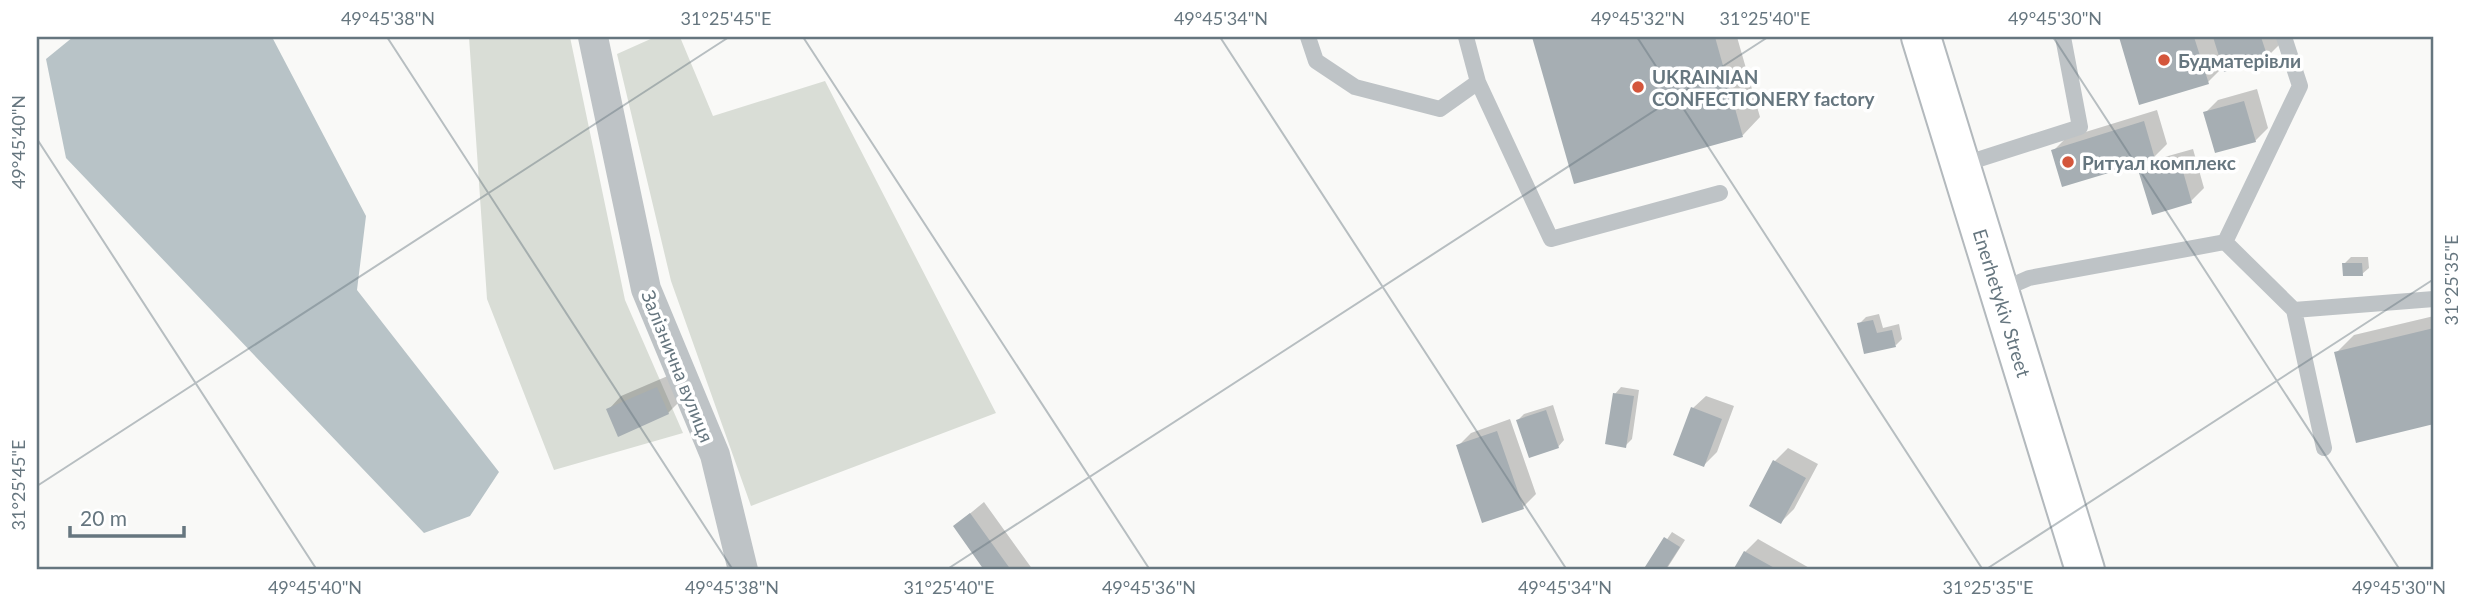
<svg xmlns="http://www.w3.org/2000/svg" width="2471" height="607" font-family="Lato,sans-serif">
  <style>
    .green { fill: #d9ddd6 }
    .water { fill: #b8c3c7 }
    .shadow { fill: #0003 }
    .building { fill: #a6aeb3 }
    .lines { fill: none; stroke-linecap: round; stroke-linejoin: round }
    .secondary-casing { stroke: #b3b9bd; stroke-width: 42 }
    .service { stroke: #bec3c6; stroke-width: 16 }
    .minor { stroke: #bec3c6; stroke-width: 30 }
    .secondary { stroke: #fff; stroke-width: 38 }
    .ticks { fill: none; stroke: #66767f; stroke-width: 2; stroke-opacity: 0.45 }
    .poi-dot { fill: #d4563c; stroke: #fff; stroke-width: 2.5 }
    .labels { text-anchor: middle; dominant-baseline: central; stroke-width: 7; stroke-linejoin: round; paint-order: stroke }
    .poi-label { font-size: 19px; font-weight: bold; fill: #66767f; stroke: #fff; text-anchor: start }
    .street-label { font-size: 19px; fill: #66767f; stroke: #fff }
    .neatline { fill: none; stroke: #66767f; stroke-width: 2.5 }
    .ticks-label { font-size: 18px; text-anchor: middle; fill: #66767f }
  </style>
  <rect width="100%" height="100%" fill="#f9f9f7"/>
  <path class="green" d="M469 37H570L625 300 683 433 554 470 487 299Z
    M655 37H680L713 116 825 81 996 413 751 506 671 281 617 54Z"/>
  <path class="water" d="M73 37H272L366 216 357 290 499 472 470 516 424 533 66 158 46 59Z"/>
  <path class="shadow" d="M1534 37H1737L1760 117 1743 135 1575 182Z
    M2121 37H2284L2285 39 2267 57 2224 66 2208 82 2140 102Z
    M2257 89 2268 128 2255 141 2205 113 2218 100Z
    M2157 110 2167 144 2154 157 2053 151 2066 138Z
    M2193 149 2204 188 2191 201 2141 173 2154 160Z
    M2351 257H2368L2369 268 2362 274 2344 264Z
    M1879 314 1883 328 1899 324 1902 339 1896 345 1859 324 1866 317Z
    M2434 316V422L2358 441 2336 353 2354 335Z
    M670 375 681 400 668 413 609 409 621 396Z
    M1621 387 1639 390 1632 439 1625 446 1615 394Z
    M1706 396 1734 406 1717 452 1704 465 1693 408Z
    M1553 405 1564 440 1558 447 1518 420 1524 414Z
    M1510 419 1536 494 1523 507 1458 446 1471 433Z
    M1788 448 1818 464 1794 509 1781 522 1751 506 1775 461Z
    M984 502 1033 570H987L955 526Z
    M1672 532 1685 540 1666 570H1646Z
    M1758 539 1813 570H1735L1745 552Z"/>
  <path class="building" d="M1532 37H1715L1743 137 1574 184Z
    M2119 37H2194L2209 84 2139 105Z
    M2213 37H2261L2268 58 2224 72Z
    M2244 101 2256 142 2215 153 2203 112Z
    M2144 121 2155 159 2062 187 2051 150Z
    M2180 161 2192 203 2152 215 2139 173Z
    M2342 263H2362L2363 276H2343Z
    M1873 320 1877 333 1892 330 1896 347 1864 354 1857 323Z
    M2434 328V424L2356 443 2334 352Z
    M657 387 669 414 618 437 606 409Z
    M1613 393 1634 396 1626 448 1605 444Z
    M1691 407 1722 419 1704 467 1673 455Z
    M1546 410 1559 448 1529 458 1516 420Z
    M1497 431 1524 509 1482 523 1456 445Z
    M1773 460 1806 478 1781 524 1749 506Z
    M970 513 1011 570H984L953 526Z
    M1664 537 1680 547 1665 570H1643Z
    M1744 551 1778 570H1733Z"/>
  <g class="lines">
    <g class="secondary-casing">
      <g id="secondary">
        <path id="s1" d="M1921 37 2085 570"/>
      </g>
    </g>
    <path class="service" d="M1308 37 1316 61 1355 87 1440 109 1478 82
      M1466 37 1478 82 1551 239 1720 193
      M1961 165 2080 127 2063 37
      M2225 242 2294 310 2324 448
      M1999 291 2029 278 2225 242 2300 86 2284 37
      M2294 310 2434 299"/>
    <path class="minor" d="M593 37 646 289 715 455 743 570"/>
    <use href="#secondary" class="secondary"/>
  </g>
  <path class="ticks" d="M387 37 733 570M803 37 1150 570M1220 37 1567 570M1637 37 1983 570M2053 37 2400 570M37 139 317 570M37 486 729 37M946 570 1768 37M1985 570 2434 279"/>
  <g class="poi-dot">
    <circle cx="2164" cy="60" r="7"/>
    <circle cx="1638" cy="87" r="7"/>
    <circle cx="2068" cy="162" r="7"/>
  </g>
  <g class="labels">
    <g class="poi-label">
      <text x="2178" y="60">Будматерівли</text>
      <text x="1652" y="76">UKRAINIAN<tspan x="1652" dy="22">CONFECTIONERY factory</tspan></text>
      <text x="2082" y="162">Ритуал комплекс</text>
    </g>
    <g class="street-label">
      <text stroke="none"><textPath href="#s1" startOffset="278">Enerhetykiv Street</textPath></text>
      <text transform="translate(678 366) rotate(68)">Залізнична вулиця</text>
    </g>
  </g>
  <rect width="2471" height="607" fill="none" stroke="#ffffff" stroke-width="77"/>
  <path d="M70 526v10h114v-10" fill="none" stroke="#66767f" stroke-width="3.5"/>
  <text x="80" y="526" font-size="21" fill="#66767f" stroke="#ffffff" stroke-width="5" paint-order="stroke">20 m</text>
  <rect x="38" y="38" width="2394" height="530" class="neatline"/>
  <g class="ticks-label">
    <text x="388" y="25">49°45'38"N</text>
    <text x="726" y="25">31°25'45"E</text>
    <text x="1221" y="25">49°45'34"N</text>
    <text x="1638" y="25">49°45'32"N</text>
    <text x="1765" y="25">31°25'40"E</text>
    <text x="2055" y="25">49°45'30"N</text>
    <text transform="translate(19 142) rotate(-90)" y="6">49°45'40"N</text>
    <text transform="translate(2452 280) rotate(-90)" y="6">31°25'35"E</text>
    <text transform="translate(19 485) rotate(-90)" y="6">31°25'45"E</text>
    <text x="315" y="594">49°45'40"N</text>
    <text x="732" y="594">49°45'38"N</text>
    <text x="949" y="594">31°25'40"E</text>
    <text x="1149" y="594">49°45'36"N</text>
    <text x="1565" y="594">49°45'34"N</text>
    <text x="1988" y="594">31°25'35"E</text>
    <text x="2399" y="594">49°45'30"N</text>
  </g>
</svg>
